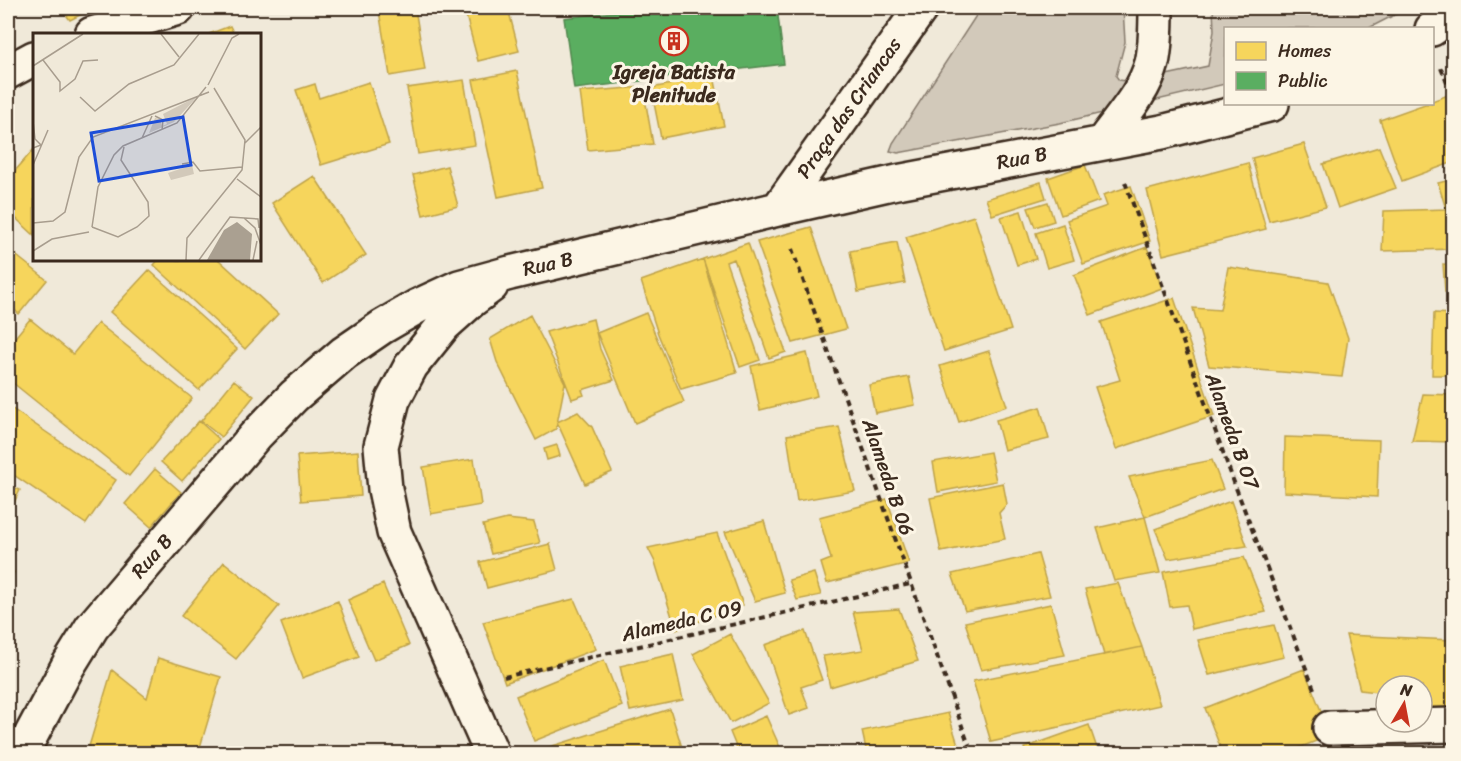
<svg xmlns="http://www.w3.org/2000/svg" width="1461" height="761" font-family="Sriracha,sans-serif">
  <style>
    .green { fill: #d2c9ba; stroke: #867a6c; stroke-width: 1.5 }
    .homes { fill: #f6d55c; stroke: #bea249; stroke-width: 1.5 }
    .public { fill: #5aae61; stroke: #51864d; stroke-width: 1.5 }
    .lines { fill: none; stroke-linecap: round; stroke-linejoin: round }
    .minor-casing { stroke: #3b2a1e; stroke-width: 38 }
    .path { stroke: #3b2a1e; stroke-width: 4; stroke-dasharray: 6 4.5; stroke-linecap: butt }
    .minor { stroke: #fcf5e5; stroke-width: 33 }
    .labels { text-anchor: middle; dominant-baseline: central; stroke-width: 6; stroke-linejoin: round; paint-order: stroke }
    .poi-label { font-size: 20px; font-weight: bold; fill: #3b2a1e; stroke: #fcf5e5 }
    .street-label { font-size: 20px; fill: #3b2a1e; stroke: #fcf5e5 }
    .inset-road { fill: none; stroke: #a89d8e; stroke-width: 1.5 }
    .view { fill: #1d4ed8; fill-opacity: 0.15; stroke: #1d4ed8; stroke-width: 3 }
    .inset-edge { fill: none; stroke: #3b2a1e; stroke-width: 3 }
  </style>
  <rect width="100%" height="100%" fill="#f0e9d9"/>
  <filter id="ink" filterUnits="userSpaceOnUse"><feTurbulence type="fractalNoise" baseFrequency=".0167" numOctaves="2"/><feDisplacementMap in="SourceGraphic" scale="12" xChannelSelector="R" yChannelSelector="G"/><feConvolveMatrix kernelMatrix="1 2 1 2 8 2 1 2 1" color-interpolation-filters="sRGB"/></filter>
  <g filter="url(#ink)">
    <path class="green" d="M981 8H1123L1125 42 1116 76 1119 80 1134 82 1208 66 1214 31 1213 8H1408L1369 28H1226L1225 84 1060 123 898 153 890 151 893 143Z"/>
    <path class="homes" d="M61 8H94L70 20Z
      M399 8H415L425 70 390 76 379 11Z
      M464 8H508L519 51 478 61Z
      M230 26 234 34H209Z
      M517 71 542 188 498 197 473 80Z
      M714 76 724 126 661 138 651 88Z
      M464 80 475 145 418 154 407 88Z
      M369 82 389 144 321 165 296 90 315 84 319 98Z
      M643 87 653 144 588 150 580 92Z
      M1451 94 1454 101V162L1402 181 1380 120 1425 104H1432V101Z
      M1304 144 1326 207 1269 221 1252 158Z
      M1379 147 1396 188 1338 208 1323 164Z
      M34 149V235L8 211V179Z
      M1248 163 1266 229 1163 255 1147 190Z
      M1085 165 1099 201 1061 215 1048 178Z
      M447 166 458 206 423 215 413 175Z
      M314 176 366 255 323 283 272 203Z
      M1454 179V249L1382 251 1384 211 1446 209 1438 183Z
      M1041 182 1046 198 992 215 986 199Z
      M1131 186 1150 241 1083 264 1067 220 1107 206 1103 195Z
      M1048 202 1054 221 1035 227 1028 208Z
      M1021 211 1036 259 1017 265 1001 217Z
      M974 216 1011 330 944 351 906 237Z
      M1063 224 1074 260 1047 268 1036 233Z
      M811 227 846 329 793 343 757 242Z
      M897 242 905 283 858 292 850 251Z
      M748 243 786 352 769 358 734 259 726 262 760 360 740 367 703 259Z
      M1147 247 1162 288 1090 315 1074 275Z
      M8 249 47 280 19 314 8 304Z
      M703 259 737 373 681 389 658 334 641 281Z
      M158 260H219L278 314 245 349 154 265Z
      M1443 264 1454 265V293L1445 292Z
      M1228 267 1328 282 1348 338 1342 377 1209 366 1193 308 1220 310Z
      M149 270 237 349 199 390 110 312Z
      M1174 298 1214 416 1116 449 1095 387 1120 380 1101 322Z
      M646 313 684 402 635 423 597 333Z
      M1434 313 1454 314V375H1432Z
      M530 315 565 383 556 429 536 440 497 362 490 339Z
      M30 319 73 354 98 323 192 398 129 476 8 379V346Z
      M593 319 600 349 614 380 582 390 584 395 572 399 546 332Z
      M989 351 1007 406 959 422 940 366Z
      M807 353 817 396 760 410 751 366Z
      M909 377 915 405 875 413 869 385Z
      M234 380 254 396 221 437 201 421Z
      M1423 394 1454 395V442L1412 441Z
      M8 406 116 480 86 524 8 471Z
      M1040 407 1049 439 1004 450 996 420Z
      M578 412 592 427 612 472 585 484 557 422Z
      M199 421 219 439 182 481 161 462Z
      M839 427 855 491 797 501 787 435Z
      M1285 437 1379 440 1377 497 1284 492Z
      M557 445 560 456 547 460 544 449Z
      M358 451 361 496 301 501 297 456Z
      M990 452 996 481 938 492 933 462Z
      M474 459 481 505 431 514 423 467Z
      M1212 460 1223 489 1145 517 1129 477Z
      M155 469 181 492 151 527 125 504Z
      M1003 483 1007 504 999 513 1005 539 941 552 930 498Z
      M8 484 20 490 8 515Z
      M887 499 909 563 827 583 821 563 831 559 819 517Z
      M1231 501 1247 546 1168 559 1155 529Z
      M1145 517 1160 573 1114 581 1097 528Z
      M507 519 534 522 540 543 491 554 483 525Z
      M764 521 785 593 755 601 725 532Z
      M717 533 743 605 676 630 655 562 648 548Z
      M550 544 557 570 487 588 480 562Z
      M1038 554 1050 596 965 611 952 574Z
      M1244 557 1266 612 1192 629 1187 605 1170 607 1163 572Z
      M224 562 279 606 236 659 181 616Z
      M8 569 14 572 8 588Z
      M814 573 821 595 797 600 789 580Z
      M1118 583 1142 647 1104 655 1085 589Z
      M383 584 409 645 374 660 348 600Z
      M574 599 596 649 505 683 483 622Z
      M338 601 359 657 302 678 281 623Z
      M1051 604 1065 655 981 670 965 622Z
      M899 609 918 661 830 687 823 656 863 650 853 612Z
      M1274 625 1284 657 1209 675 1198 640Z
      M805 631 822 680 801 687 809 708 789 715 765 645Z
      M730 634 769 703 731 723 693 654Z
      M1346 635 1452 640 1454 711 1422 712V686H1386V693L1360 690Z
      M1142 647 1160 705 991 742 973 681Z
      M673 654 683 700 630 711 620 666Z
      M158 658 221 677 198 754 87 753 112 670 147 698Z
      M604 660 622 706 534 741 516 696Z
      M1304 669 1331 735 1284 754H1223L1205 708Z
      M670 709 684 754H545L543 749Z
      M948 713 961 754H867L862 731Z
      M766 716 783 754H739L730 732Z
      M1089 725 1099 754H1026L1024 748Z"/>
    <path class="public" d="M645 8H777L784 64 574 89 564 18Z"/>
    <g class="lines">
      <g class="minor-casing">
        <path id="minor" d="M1432 29 1454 13
          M92 34 178 8
          M8 72 34 58
          M1103 142C1120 118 1144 93 1152 63 1156 46 1156 25 1156 8
          M778 209 921 8
          M491 286 472 300 444 325 411 366 393 400 381 446 385 489 394 532 492 754
          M1330 728 1454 725
          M21 754 68 666 92 627 255 436 294 396 344 353 382 327 418 306 459 287 510 273 778 209 897 182 1162 132 1272 104"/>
      </g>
      <path class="path" d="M1441 68 1454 100
        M1125 182 1236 488 1314 689
        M792 249 972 754
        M504 677 910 584"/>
      <use href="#minor" class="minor"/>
    </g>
  </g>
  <defs>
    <g id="building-ring" transform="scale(1.5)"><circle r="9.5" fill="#fcf5e5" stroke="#c8321e" stroke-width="1.5"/><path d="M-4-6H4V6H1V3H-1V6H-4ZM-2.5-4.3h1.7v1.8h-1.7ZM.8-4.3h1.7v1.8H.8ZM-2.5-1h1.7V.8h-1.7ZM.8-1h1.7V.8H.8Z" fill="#c8321e"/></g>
  </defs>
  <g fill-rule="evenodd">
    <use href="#building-ring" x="674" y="41"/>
  </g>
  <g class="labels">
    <g class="poi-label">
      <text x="674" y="72">Igreja Batista<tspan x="674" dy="23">Plenitude</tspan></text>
    </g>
    <g class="street-label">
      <text transform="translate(849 108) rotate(-55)">Praça das Criancas</text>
      <text transform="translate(1022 158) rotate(-11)">Rua B</text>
      <text transform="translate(548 264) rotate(-13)">Rua B</text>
      <text transform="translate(1232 431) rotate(70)">Alameda B 07</text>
      <text transform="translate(888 477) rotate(71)">Alameda B 06</text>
      <text transform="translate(152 556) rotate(-49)">Rua B</text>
      <text transform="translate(682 621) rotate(-13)">Alameda C 09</text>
    </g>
  </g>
  <g transform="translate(33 33)">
    <rect width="228" height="228" fill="#f0e9d9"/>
    <path d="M165 63 141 89 116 100 122 85 127 86 129 93 134 91 130 81ZM159 132 161 141 138 147 135 140Z" fill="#d2c9ba"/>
    <path d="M204 189 219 201 217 227H174L191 197Z" fill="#aaa091"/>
    <path class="inset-road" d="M128 1 146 24M10 27 27 49V58L42 46 50 28 65 27M0 33 50 1M175 52 199 5 206 1M47 64 62 78 96 51 141 32 166 1M122 83 130 87 129 97M0 88 2 106 8 112 0 115M109 105 119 83M212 110 228 94M149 131 160 129 167 138 209 134M0 132 15 97M204 146 228 164M211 185 222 195 228 212M0 190 20 188 32 179 46 124 60 104 176 59M59 194 65 154 81 122 90 113 144 90 173 54M59 194 85 204 104 194 116 183 115 169 88 127 91 114M0 218 19 206 56 199M153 227 154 205 209 137 212 107 181 55M166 227 197 184 225 186 226 195M220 227 224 208"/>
    <path class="view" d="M150 84 158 132 66 148 58 100Z"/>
    <rect width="228" height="228" class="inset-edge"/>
  </g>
  <rect width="1461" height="761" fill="none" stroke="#fcf5e5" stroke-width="30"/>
  <rect x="15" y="15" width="1431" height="731" fill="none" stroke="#3b2a1e" stroke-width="2" filter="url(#ink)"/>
  <rect x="1224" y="27" width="210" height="78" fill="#fcf5e5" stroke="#afa495" stroke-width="1.5"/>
  <rect x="1236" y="42" width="30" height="18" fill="#f6d55c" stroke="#afa495" stroke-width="1.5"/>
  <text x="1278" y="57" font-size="18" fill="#3b2a1e">Homes</text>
  <rect x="1236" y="72" width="30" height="18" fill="#5aae61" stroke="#afa495" stroke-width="1.5"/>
  <text x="1278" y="87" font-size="18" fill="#3b2a1e">Public</text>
  <g transform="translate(1404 704) rotate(10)"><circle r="28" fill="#fcf5e5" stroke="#afa495" stroke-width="1.5"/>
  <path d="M0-4.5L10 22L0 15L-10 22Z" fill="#c8321e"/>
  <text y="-9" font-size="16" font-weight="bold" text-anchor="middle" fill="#3b2a1e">N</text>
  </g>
</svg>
